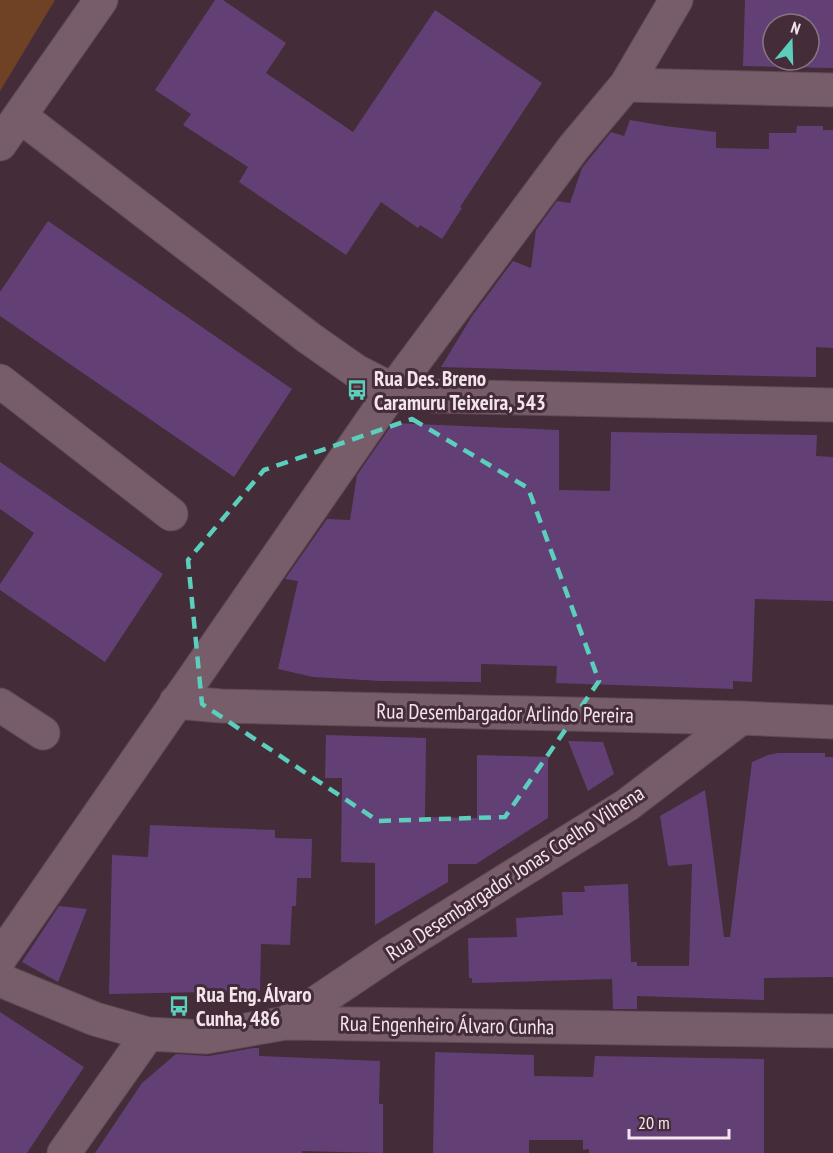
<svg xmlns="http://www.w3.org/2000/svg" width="833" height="1153" font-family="'PT Sans Narrow',sans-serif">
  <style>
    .green { fill: #6f4226 }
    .building { fill: #624075; fill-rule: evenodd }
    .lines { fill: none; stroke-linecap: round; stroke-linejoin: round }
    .minor-casing { stroke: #5f4a55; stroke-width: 35 }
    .minor { stroke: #775c6a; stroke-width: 33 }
    .marked { fill: none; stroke: #5bcebc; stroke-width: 4.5; stroke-dasharray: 12 8; stroke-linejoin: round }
    .labels { text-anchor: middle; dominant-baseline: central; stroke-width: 6; stroke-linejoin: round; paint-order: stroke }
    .poi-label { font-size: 21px; font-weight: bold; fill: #f4e4ec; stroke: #442c39; text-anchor: start }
    .street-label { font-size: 21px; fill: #f4e4ec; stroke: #442c39 }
  </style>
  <rect width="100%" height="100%" fill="#442c39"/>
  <path class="green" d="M0 0H55L0 91Z"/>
  <path class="building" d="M215 0H223L286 43 266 73 353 132 435 10 542 83 460 207 462 208 442 239 420 225 418 228 381 202 346 255 239 182 248 167 183 125 191 114 155 90Z
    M745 0H833V68L743 66ZM773 24H809V60H773Z
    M630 120 665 126 716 132V148L769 149V133H796L797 126H823V130H833V348L816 347V377L670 374 441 367 472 316 513 261 531 268 536 230 557 201 570 203 582 168 611 132 624 136Z
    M48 221 292 389 234 477 0 316V292Z
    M393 423 559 430V490L610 491 611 432 817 435 816 456 833 457V601L755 599 752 682 733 681V689L556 683 557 666 481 664V682L381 681 313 677 278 669 298 581 285 579 327 519 350 520 357 475Z
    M0 462 163 574 105 662 0 590V584L34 533 0 509Z
    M326 735 426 738 425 817 477 818V755L548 757V818L476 864H448V882L375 925V863L341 862 342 778H325Z
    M568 741 603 742 614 774 588 791Z
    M778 753H825V757H833V977L764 978V1000L637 996V1009H613L612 979 472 983V978H469L468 938 517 937 516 918 563 915 562 892H585L584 886 628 884 631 962H637V966H689L692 864 668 866 660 816 705 790 724 937H730L752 762 768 755Z
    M150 825 275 830V838L312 839 311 878H297L296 906H292L290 945 261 944 260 991 109 994 112 855 148 857Z
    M59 906 87 909 58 982 22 962Z
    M0 1012 84 1067 27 1153H0Z
    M253 1048H259V1056L380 1061 379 1104H383V1153L302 1151V1153H95L142 1083 176 1054 209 1056Z
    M435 1052 534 1055V1076L593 1077 595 1056 764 1059V1153H589V1149L583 1150V1140H529V1153H433Z"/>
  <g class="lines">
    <g class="minor-casing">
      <path id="minor" d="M626 85 833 90
        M20 116 309 338 356 371 393 390 433 396 833 405
        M0 144 101 0
        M0 381 171 514
        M176 702 221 706 741 718 833 722
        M0 705 43 733
        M0 958 393 390 574 147 626 85 676 0
        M0 980 95 1019 148 1034 206 1037 286 1023 833 1031
        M286 1023 393 951 627 805 741 718
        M64 1153 148 1034"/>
    </g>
    <use href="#minor" class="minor"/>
  </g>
  <path class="marked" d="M412 419 528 488 599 681 505 817 378 821 202 704 188 560 264 470Z"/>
  <defs>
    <g id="bus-bare" transform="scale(1.62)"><path d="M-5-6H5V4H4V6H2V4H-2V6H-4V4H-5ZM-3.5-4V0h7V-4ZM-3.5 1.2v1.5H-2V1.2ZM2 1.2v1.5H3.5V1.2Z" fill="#5bcebc" stroke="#442c39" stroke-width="2.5" paint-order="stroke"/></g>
  </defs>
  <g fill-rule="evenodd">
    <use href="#bus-bare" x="357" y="390"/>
    <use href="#bus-bare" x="179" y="1006"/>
  </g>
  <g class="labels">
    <g class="poi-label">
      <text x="374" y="378">Rua Des. Breno<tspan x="374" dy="24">Caramuru Teixeira, 543</tspan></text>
      <text x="196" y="994">Rua Eng. Álvaro<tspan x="196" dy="24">Cunha, 486</tspan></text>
    </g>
    <g class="street-label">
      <text transform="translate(505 713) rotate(1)">Rua Desembargador Arlindo Pereira</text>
      <text transform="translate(515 873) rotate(-33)">Rua Desembargador Jonas Coelho Vilhena</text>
      <text transform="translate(447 1025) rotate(1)">Rua Engenheiro Álvaro Cunha</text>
    </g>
  </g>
  <g transform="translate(791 42) rotate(19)"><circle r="28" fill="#442c39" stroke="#8a7681" stroke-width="1.5"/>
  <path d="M0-4.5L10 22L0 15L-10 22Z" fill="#5bcebc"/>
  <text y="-9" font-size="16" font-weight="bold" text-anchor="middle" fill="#f4e4ec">N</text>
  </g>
  <path d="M629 1129v9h100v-9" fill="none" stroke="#f4e4ec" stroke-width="3"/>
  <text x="638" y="1129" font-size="18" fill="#f4e4ec" stroke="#442c39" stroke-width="4.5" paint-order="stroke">20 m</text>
</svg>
